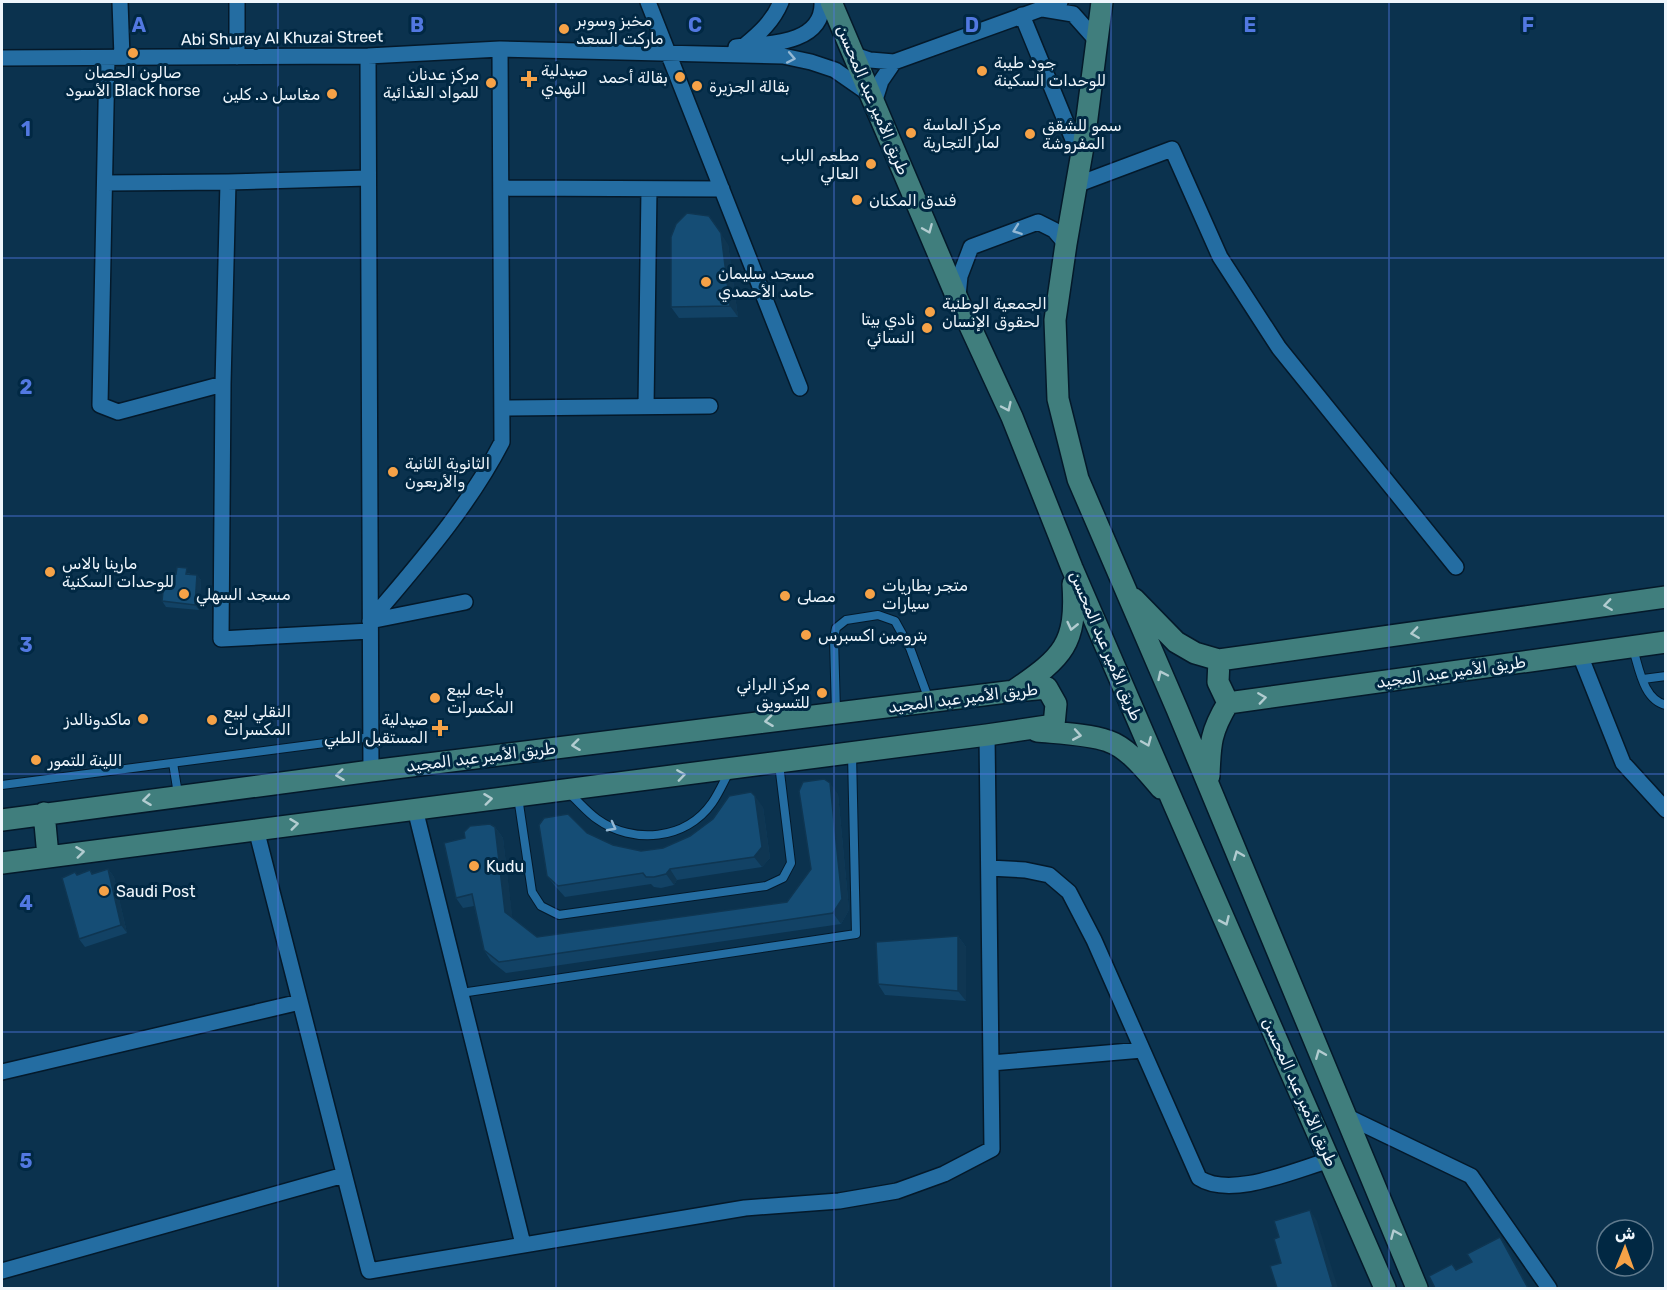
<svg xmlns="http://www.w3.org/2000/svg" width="1667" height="1290" font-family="Rubik,Cairo,sans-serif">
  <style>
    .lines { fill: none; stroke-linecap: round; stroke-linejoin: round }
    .lane-casing { stroke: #04192a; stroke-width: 10 }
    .street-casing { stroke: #04192a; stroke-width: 18 }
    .secondary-casing { stroke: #04192a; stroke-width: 24 }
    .lane { stroke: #246da2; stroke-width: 8 }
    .street { stroke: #246da2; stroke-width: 15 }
    .secondary { stroke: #407e7d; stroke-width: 21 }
    .wall { fill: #124265 }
    .shaded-wall { fill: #0f3652 }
    .building { fill: #154d75; stroke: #0f3652; stroke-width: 1.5 }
    .oneway { stroke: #94b8d4 }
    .oneway2 { stroke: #b2ccd0 }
    .grid { fill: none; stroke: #5278e1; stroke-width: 1.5; stroke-opacity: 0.55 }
    .poi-dot { fill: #f6a247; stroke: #012843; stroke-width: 2 }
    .labels { text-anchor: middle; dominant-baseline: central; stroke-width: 6; stroke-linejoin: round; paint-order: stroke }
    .poi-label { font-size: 16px; fill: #eff6fc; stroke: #012843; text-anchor: start }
    .street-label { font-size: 16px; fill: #eff6fc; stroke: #012843 }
    .grid-label { font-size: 20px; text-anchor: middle; font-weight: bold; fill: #5278e1; stroke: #012843; stroke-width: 6; stroke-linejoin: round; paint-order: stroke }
  </style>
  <rect width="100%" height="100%" fill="#0b324e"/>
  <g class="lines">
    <g class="lane-casing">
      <path id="lane" d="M1633 649C1639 667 1643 700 1666 705
        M1643 679 1666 676
        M836 713 834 638 836 628 846 620 878 615 895 621 910 648 929 700
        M173 763 178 794
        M2 785 371 737
        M570 794C579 802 587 812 597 819 633 845 686 840 712 803 719 793 724 781 730 770
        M518 797 532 892 541 906 559 915 766 886 783 878 791 863 779 764
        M461 993 856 934 852 754"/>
    </g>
    <g class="street-casing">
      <path id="street" d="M120 2 122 57
        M648 2 800 388
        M1043 9 1073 14 1097 41
        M1022 15 1081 159
        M744 46C760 33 773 21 781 2
        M736 47C765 44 824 45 822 2
        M852 54 870 60 894 62 1060 2
        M368 56 371 771
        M237 57V2
        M2 58 368 56 500 49 783 56 811 62 835 70 871 95
        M107 58 100 405 118 412 223 384
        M874 103 881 81 894 62
        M228 182 223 384 221 639 370 631
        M105 183 228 182 368 178
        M1076 185 1172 149 1220 257 1279 348 1456 567
        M501 188 722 189
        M958 296 960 276 971 247 1038 222 1054 230 1066 244
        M646 407 649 189
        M502 408 710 406
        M370 621C418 564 468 508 502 442L500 49
        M370 621 465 602
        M1580 655 1623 763 1666 810
        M415 809 523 1244
        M256 829 369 1271 745 1208 839 1201 897 1191 944 1174 992 1149 987 735
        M989 868 1025 870 1049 875 1069 892 1094 940 1199 1178C1231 1199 1295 1170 1330 1160
        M991 1063 1142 1050
        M2 1072 300 1002
        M1346 1116 1471 1176 1549 1288
        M2 1271 344 1175"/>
    </g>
    <g class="secondary-casing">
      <path id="secondary" d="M831 2 958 300 1012 417 1072 568 1173 802 1385 1288
        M1102 2 1084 141 1066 244 1055 320 1058 399 1078 479 1177 709 1417 1288
        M1134 599 1176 642 1195 653 1219 660 1666 597
        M1219 660 1218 682 1228 703 1666 642
        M1015 690C1063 657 1077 644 1073 584
        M1037 731C1058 733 1089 734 1108 741 1129 748 1147 772 1161 788
        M1209 776C1210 743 1211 731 1228 703
        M44 813 48 856
        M2 820 371 771 1015 691 1047 688 1056 704 1054 725 987 735 2 863"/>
    </g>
    <use href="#lane" class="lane"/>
    <use href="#street" class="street"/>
    <use href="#secondary" class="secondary"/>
  </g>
  <path class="wall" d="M728 244 738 317 679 318 671 307Z
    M190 573V574L197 575 201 580 199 610 166 607 162 601 176 574Z
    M838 794 849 910 841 924 506 973 491 961 484 950 474 906 463 908 456 898 465 838 495 827 503 838 512 917 537 937 787 902 811 869Z
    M763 807 770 858 762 867 677 880 674 885 661 888 654 887 651 884 565 897 555 886 547 876 587 833 613 845 641 851 663 848Z
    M108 869 114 877 127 933 85 947 79 939 92 874Z
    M958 936 966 947V1001L885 995 878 984Z"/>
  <path class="shaded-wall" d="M709 216 728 244 738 317 730 306Z
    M197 575 201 580 199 610 195 605Z
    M830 783 838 794 849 910 841 924 833 913Z
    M755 796 763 807 770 858 762 867 754 857Z
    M495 827 503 838 513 923 505 912Z
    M108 869 114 877 127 933 121 925Z
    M670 869 677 880 674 885 666 874Z
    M958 936 966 947V1001L958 991Z
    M1310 1210 1317 1221 1338 1288H1334L1333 1287Z
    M1500 1237 1507 1247 1529 1288H1528Z"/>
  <path class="building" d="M687 213 709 216 721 233 730 306 671 307V237L676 224Z
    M177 567 187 568 186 574 197 575 195 605 162 601 165 572 176 574Z
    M824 779 830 783 842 899 833 913 499 962 484 950 472 894 456 898 444 843 465 838 464 832 470 826 490 824 495 827 505 912 537 937 787 902 811 869 799 791 803 782Z
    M751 792 755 796 762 847 754 857 670 869 666 874 654 877H646L643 873 558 886 547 876 539 825 544 818 568 814 587 833 613 845 641 851 663 848 690 836 713 819 729 796Z
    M108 869 121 925 79 939 62 878 75 872 77 875 90 870 92 874Z
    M958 936V991L878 984 876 942Z
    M1310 1210 1333 1287 1329 1288H1277L1270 1266 1281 1263 1274 1239 1279 1237 1274 1221Z
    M1500 1237 1528 1288H1435L1429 1276 1452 1264 1456 1270 1472 1262 1467 1254Z"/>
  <defs><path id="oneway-chevron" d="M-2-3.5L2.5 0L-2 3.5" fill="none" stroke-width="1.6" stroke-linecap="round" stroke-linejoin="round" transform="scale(1.5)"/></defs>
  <g class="oneway">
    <use href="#oneway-chevron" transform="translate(791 58) rotate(11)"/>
    <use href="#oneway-chevron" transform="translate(1017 230) rotate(160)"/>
    <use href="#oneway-chevron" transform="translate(612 827) rotate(28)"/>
  </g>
  <g class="oneway2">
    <use href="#oneway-chevron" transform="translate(928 229) rotate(67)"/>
    <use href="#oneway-chevron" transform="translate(1007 407) rotate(65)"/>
    <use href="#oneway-chevron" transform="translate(1608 605) rotate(172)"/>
    <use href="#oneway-chevron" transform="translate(1072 626) rotate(103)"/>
    <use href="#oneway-chevron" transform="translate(1415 633) rotate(172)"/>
    <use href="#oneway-chevron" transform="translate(1162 675) rotate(-115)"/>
    <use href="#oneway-chevron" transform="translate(1262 698) rotate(-8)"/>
    <use href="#oneway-chevron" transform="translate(769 721) rotate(173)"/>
    <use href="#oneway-chevron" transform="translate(1077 735) rotate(10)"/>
    <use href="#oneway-chevron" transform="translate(1147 742) rotate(67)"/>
    <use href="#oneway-chevron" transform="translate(576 745) rotate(173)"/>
    <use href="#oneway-chevron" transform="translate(340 775) rotate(173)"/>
    <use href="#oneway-chevron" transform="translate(681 775) rotate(-8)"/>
    <use href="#oneway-chevron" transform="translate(488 799) rotate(-7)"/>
    <use href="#oneway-chevron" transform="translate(147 800) rotate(173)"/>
    <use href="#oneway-chevron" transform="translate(294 824) rotate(-7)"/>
    <use href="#oneway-chevron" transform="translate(80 852) rotate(-7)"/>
    <use href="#oneway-chevron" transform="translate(1238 855) rotate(-112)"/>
    <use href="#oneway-chevron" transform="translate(1225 921) rotate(66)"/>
    <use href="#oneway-chevron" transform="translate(1320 1054) rotate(-112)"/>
    <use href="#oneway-chevron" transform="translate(1395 1234) rotate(-113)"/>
  </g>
  <path class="grid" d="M278 2V1288M556 2V1288M834 2V1288M1111 2V1288M1389 2V1288M2 258H1666M2 516H1666M2 774H1666M2 1032H1666"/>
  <g class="poi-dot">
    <circle cx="564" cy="29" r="6"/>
    <circle cx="133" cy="53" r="6"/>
    <circle cx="982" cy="71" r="6"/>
    <circle cx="680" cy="77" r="6"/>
    <path d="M526 70h6v6h6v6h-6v6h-6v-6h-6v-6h6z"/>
    <circle cx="491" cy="83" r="6"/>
    <circle cx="697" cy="86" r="6"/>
    <circle cx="332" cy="94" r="6"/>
    <circle cx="911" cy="133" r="6"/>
    <circle cx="1030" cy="134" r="6"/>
    <circle cx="871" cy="164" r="6"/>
    <circle cx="857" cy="200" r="6"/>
    <circle cx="706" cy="282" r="6"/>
    <circle cx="930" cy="312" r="6"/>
    <circle cx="927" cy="328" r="6"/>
    <circle cx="393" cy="472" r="6"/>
    <circle cx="50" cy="572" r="6"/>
    <circle cx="184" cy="594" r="6"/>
    <circle cx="870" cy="594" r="6"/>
    <circle cx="785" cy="596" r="6"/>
    <circle cx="806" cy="635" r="6"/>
    <circle cx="822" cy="693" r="6"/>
    <circle cx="435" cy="698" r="6"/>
    <circle cx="143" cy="719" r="6"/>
    <circle cx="212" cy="720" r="6"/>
    <path d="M437 719h6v6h6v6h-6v6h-6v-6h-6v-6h6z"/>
    <circle cx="36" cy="760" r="6"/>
    <circle cx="474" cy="866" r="6"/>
    <circle cx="104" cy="891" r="6"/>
  </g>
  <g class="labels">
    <g class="poi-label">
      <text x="576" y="20">مخبز وسوبر<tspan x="576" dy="18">ماركت السعد</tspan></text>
      <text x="994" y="62">جود طيبة<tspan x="994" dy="18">للوحدات السكينة</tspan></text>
      <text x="541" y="70">صيدلية<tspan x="541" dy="18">النهدي</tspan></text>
      <text x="133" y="72" text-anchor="middle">صالون الحصان<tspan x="133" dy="18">الأسود Black horse</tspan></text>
      <text x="479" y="74" text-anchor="end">مركز عدنان<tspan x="479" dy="18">للمواد الغذائية</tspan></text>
      <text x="668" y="77" text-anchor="end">بقالة أحمد</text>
      <text x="709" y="86">بقالة الجزيرة</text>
      <text x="320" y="94" text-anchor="end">مغاسل د. كلين</text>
      <text x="923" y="124">مركز الماسة<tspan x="923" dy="18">لمار التجارية</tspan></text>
      <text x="1042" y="125">سمو للشقق<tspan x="1042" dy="18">المفروشة</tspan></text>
      <text x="859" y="155" text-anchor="end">مطعم الباب<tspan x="859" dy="18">العالي</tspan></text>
      <text x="869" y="200">فندق المكنان</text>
      <text x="718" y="273">مسجد سليمان<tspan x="718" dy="18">حامد الأحمدي</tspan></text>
      <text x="942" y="303">الجمعية الوطنية<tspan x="942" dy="18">لحقوق الإنسان</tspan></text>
      <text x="915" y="319" text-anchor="end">نادي بيتا<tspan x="915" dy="18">النسائي</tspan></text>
      <text x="405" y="463">الثانوية الثانية<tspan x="405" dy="18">والأربعون</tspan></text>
      <text x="62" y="563">مارينا بالاس<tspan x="62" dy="18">للوحدات السكنية</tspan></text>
      <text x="882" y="585">متجر بطاريات<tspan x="882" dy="18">سيارات</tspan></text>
      <text x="196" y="594">مسجد السهلي</text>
      <text x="797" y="596">مصلى</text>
      <text x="818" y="635">بترومين اكسبرس</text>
      <text x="810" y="684" text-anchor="end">مركز البراني<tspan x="810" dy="18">للتسويق</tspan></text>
      <text x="447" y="689">باجه لبيع<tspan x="447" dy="18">المكسرات</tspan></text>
      <text x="224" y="711">النقلي لبيع<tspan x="224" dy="18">المكسرات</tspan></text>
      <text x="131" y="719" text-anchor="end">ماكدونالدز</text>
      <text x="428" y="719" text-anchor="end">صيدلية<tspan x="428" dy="18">المستقبل الطبي</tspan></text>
      <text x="48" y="760">اللينة للتمور</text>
      <text x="486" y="866">Kudu</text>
      <text x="116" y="891">Saudi Post</text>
    </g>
    <g class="street-label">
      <text transform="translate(282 38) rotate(-1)">Abi Shuray Al Khuzai Street</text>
      <text transform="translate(873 100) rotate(67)">طريق الأمير عبد المحسن</text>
      <text transform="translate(1106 646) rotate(67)">طريق الأمير عبد المحسن</text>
      <text transform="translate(1451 672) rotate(-8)">طريق الأمير عبد المجيد</text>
      <text transform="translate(963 698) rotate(-7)">طريق الأمير عبد المجيد</text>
      <text transform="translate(481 757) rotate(-7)">طريق الأمير عبد المجيد</text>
      <text transform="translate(1300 1092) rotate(66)">طريق الأمير عبد المحسن</text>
    </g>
  </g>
  <g class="grid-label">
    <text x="139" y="32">A</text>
    <text x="417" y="32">B</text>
    <text x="695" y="32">C</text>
    <text x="972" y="32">D</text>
    <text x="1250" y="32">E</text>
    <text x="1528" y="32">F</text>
    <text x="26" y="136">1</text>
    <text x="26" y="394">2</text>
    <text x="26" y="652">3</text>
    <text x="26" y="910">4</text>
    <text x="26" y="1168">5</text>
  </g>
  <rect width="1667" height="1290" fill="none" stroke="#eff6fc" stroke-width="6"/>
  <g transform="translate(1625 1248) rotate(1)"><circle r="28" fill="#012843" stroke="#607a8d" stroke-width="1.5"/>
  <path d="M0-4.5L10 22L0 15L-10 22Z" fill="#f6a247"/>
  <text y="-9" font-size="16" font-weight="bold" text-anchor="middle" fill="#eff6fc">ش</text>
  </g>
</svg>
